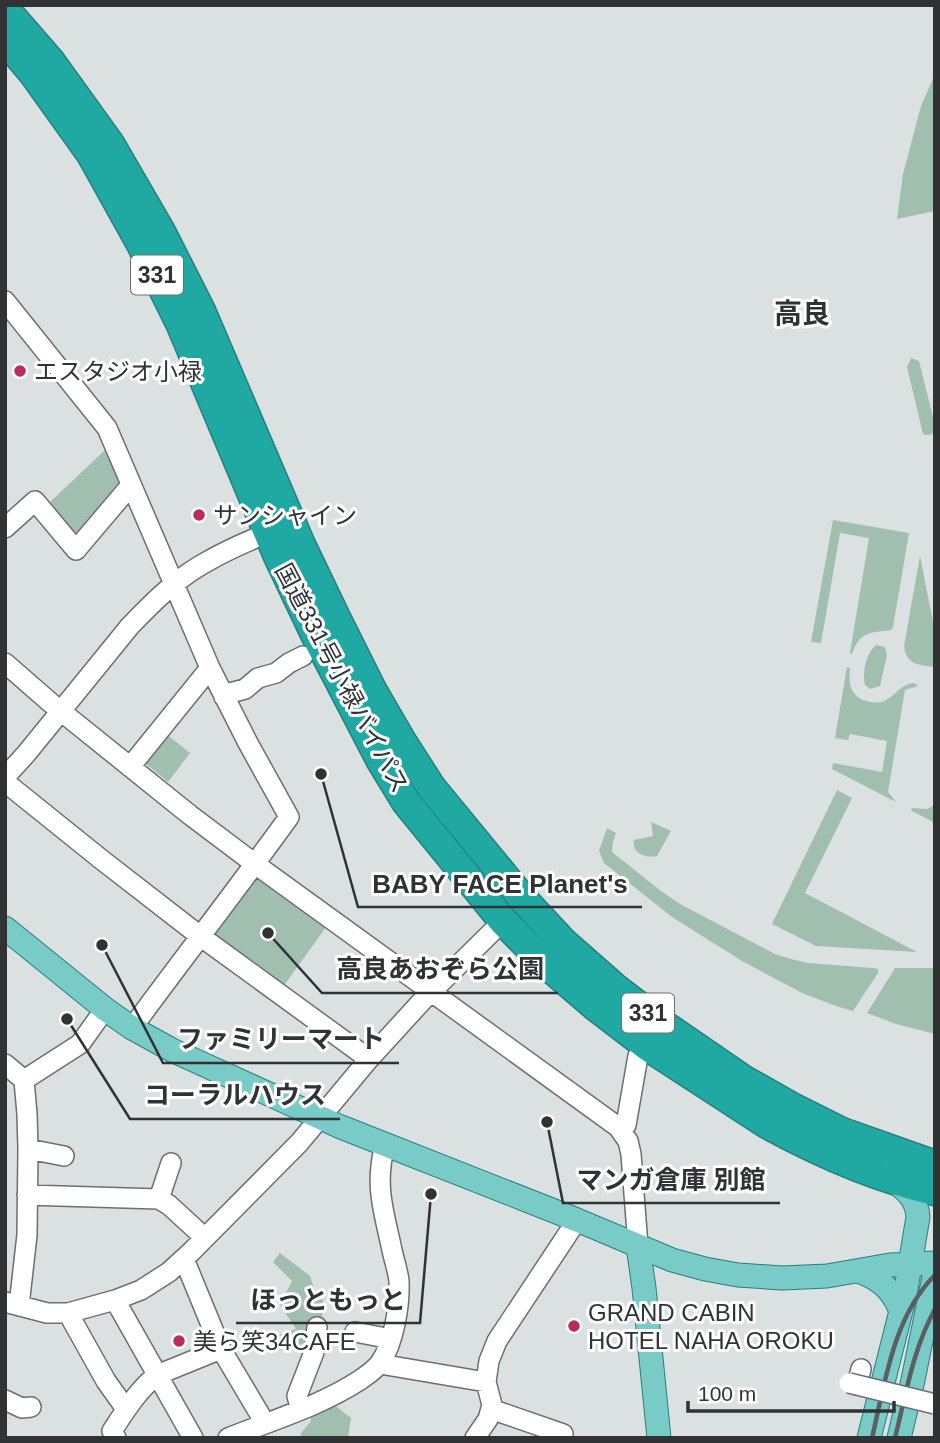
<svg xmlns="http://www.w3.org/2000/svg" width="940" height="1443" font-family="Helvetica,'Noto Sans JP',sans-serif">
  <style>
    .green { fill: #a1bfaf }
    .lines { fill: none; stroke-linecap: round; stroke-linejoin: round }
    .minor-casing { stroke: #6b6f70; stroke-width: 22 }
    .major-casing { stroke: #267f7c; stroke-width: 25 }
    .highway-casing { stroke: #267f7c; stroke-width: 31 }
    .minor { stroke: #fff; stroke-width: 19 }
    .major { stroke: #79cbc8; stroke-width: 23 }
    .highway { stroke: #20a9a3; stroke-width: 28 }
    .rail { stroke: #5c5f60; stroke-width: 4.5 }
    .minor-bridge-casing { stroke: #6b6f70; stroke-width: 22; stroke-linecap: butt }
    .minor-bridge { stroke: #fff; stroke-width: 19 }
    .poi-dot { fill: #bb2c59; stroke: #fff; stroke-width: 2.5 }
    .labels { text-anchor: middle; dominant-baseline: central; stroke-width: 6; stroke-linejoin: round; paint-order: stroke }
    .shield { fill: #fff; stroke: #6e7070; stroke-width: 2 }
    .shield-label { font-size: 23px; font-weight: bold; fill: #303233 }
    .poi-label { font-size: 24px; fill: #303233; stroke: #fff; text-anchor: start }
    .street-label { font-size: 24px; fill: #303233; stroke: #fff }
    .quarter-label { font-size: 28px; font-weight: bold; fill: #303233; stroke: #fff }
    .leader { fill: none; stroke: #303233; stroke-width: 2.5 }
    .callout-dot { fill: #303233; stroke: #fff; stroke-width: 2.5 }
    .callout-label { font-size: 26px; text-anchor: middle; font-weight: bold; fill: #303233; stroke: #fff; stroke-width: 6; stroke-linejoin: round; paint-order: stroke }
  </style>
  <rect width="100%" height="100%" fill="#dbe0e1"/>
  <path class="green" d="M935 74V211L897 219 903 174 921 106Z
    M911 358 919 361 935 425 934 433C930 435 927 436 923 434L907 367Z
    M106 449 121 484 82 535 72 531 48 504Z
    M833 520 909 533 893 627 891 630C870 633 860 631 852 654L850 653 869 538 840 533 821 643 811 642Z
    M920 556 935 632V667C919 665 906 665 904 646Z
    M876 645 885 647 887 655 880 686 870 689 865 685C862 673 866 653 876 645Z
    M847 667 850 668C848 685 851 698 870 702 876 703 881 703 886 700 897 694 901 684 914 683L918 686 905 690 888 792 896 802 832 769 833 763 882 772 887 741 850 734 848 740 835 738Z
    M165 733 190 753 168 782 145 763Z
    M837 790 852 798 805 893 917 952 816 946 772 924Z
    M935 805V823L912 811 911 808 927 809Z
    M651 822 671 831 657 856C646 859 631 853 634 840L653 836Z
    M607 828 616 833 613 842 612 852 661 891 680 904 775 954 791 959 808 963 873 968 878 969V973L853 1011 836 1006 802 993 742 961 672 917 604 863 599 851Z
    M251 877H257L326 927 283 987 214 937 213 930Z
    M895 968H935V1034L896 1024 867 1013Z
    M280 1253 310 1276 317 1298 323 1300 322 1320H309L305 1344 279 1350 278 1335 296 1329 280 1305 292 1281 273 1262Z
    M332 1403 351 1418 348 1438H300L301 1433 311 1421 310 1413Z"/>
  <g class="lines">
    <g class="minor-casing">
      <path id="minor" d="M5 301 107 428 210 668 248 743 289 817C238 888 184 957 132 1028
        M5 528 35 501 76 550 131 485
        M5 663 52 704 190 815 255 864 618 1127 628 1141 631 1154 638 1246
        M224 697 230 693 245 689 258 678 276 673 289 663 303 656
        M130 767 210 668
        M5 777 26 754 130 626C154 601 179 576 210 560 232 547 257 538 280 527
        M5 782 102 860 200 936 369 1059
        M5 1064 24 1080 27 1114 28 1149 27 1235 19 1306
        M24 1080 80 1044 105 1009
        M626 1125 638 1056
        M28 1149 64 1156
        M27 1195 159 1199 169 1205 205 1238
        M159 1199 171 1163
        M184 1259 221 1349 265 1423
        M115 1300 193 1438
        M5 1302 47 1313H68L115 1300 141 1290 169 1272 191 1252 299 1143 369 1059 423 1000 503 921
        M68 1313 106 1381 126 1409
        M355 1332 391 1339
        M380 1364 486 1382
        M857 1385 861 1369
        M5 1400 22 1408 31 1407
        M491 1409 563 1434
        M301 1410 297 1396 314 1352 317 1327
        M116 1438 112 1431C125 1411 138 1390 157 1375L221 1349
        M228 1438C273 1420 320 1406 360 1380 367 1375 375 1370 380 1363 394 1343 400 1305 399 1281 398 1271 394 1260 392 1250 384 1212 374 1185 385 1145
        M475 1438 488 1419 492 1405 486 1382 489 1361 497 1341 577 1220"/>
    </g>
    <g class="major-casing">
      <path id="major" d="M5 928 105 1009 132 1028 172 1050 341 1127 577 1220 672 1260 705 1269 738 1275 782 1278 827 1276 890 1265 935 1263
        M638 1246 644 1288 659 1438
        M858 1271C880 1278 892 1290 901 1311
        M869 1438 905 1295 918 1217C917 1201 908 1191 895 1182
        M899 1438 913 1380 935 1272"/>
    </g>
    <g class="highway-casing">
      <path id="highway" d="M5 9 51 62 110 144 161 232 201 311 301 545 336 618 372 690 401 740 431 787 523 899 564 943 614 987 661 1023 744 1080 790 1106 842 1132 935 1165
        M5 40 33 73 91 154 141 244 181 325 278 556 315 634 381 761 406 802 503 921 546 964 596 1007 647 1046 767 1124C820 1153 876 1178 935 1191"/>
    </g>
    <use href="#minor" class="minor"/>
    <use href="#major" class="major"/>
    <use href="#highway" class="highway"/>
    <path class="rail" d="M872 1438C885 1383 893 1317 935 1275
      M895 1438C906 1394 913 1349 935 1309"/>
    <g class="minor-bridge-casing">
      <path id="minor-bridge" d="M849 1383 935 1404"/>
    </g>
    <use href="#minor-bridge" class="minor-bridge"/>
  </g>
  <g class="poi-dot">
    <circle cx="20" cy="371" r="7"/>
    <circle cx="199" cy="515" r="7"/>
    <circle cx="574" cy="1326" r="7"/>
    <circle cx="179" cy="1341" r="7"/>
  </g>
  <g class="labels">
    <g class="shield">
      <rect x="131" y="255.5" width="52" height="39" rx="5"/>
      <rect x="622" y="993.5" width="52" height="39" rx="5"/>
    </g>
    <g class="shield-label">
      <text x="157" y="275">331</text>
      <text x="648" y="1013">331</text>
    </g>
    <g class="poi-label">
      <text x="34" y="371">エスタジオ小禄</text>
      <text x="213" y="515">サンシャイン</text>
      <text x="588" y="1312">GRAND CABIN<tspan x="588" dy="28">HOTEL NAHA OROKU</tspan></text>
      <text x="193" y="1341">美ら笑34CAFE</text>
    </g>
    <g class="street-label">
      <text transform="translate(342 678) rotate(62)">国道331号小禄バイパス</text>
    </g>
    <g class="quarter-label">
      <text x="802" y="313">高良</text>
    </g>
  </g>
  <path class="leader" d="M321 774L358 907H642M268 933L322 993H558M102 945L163 1063H399M67 1019L130 1119H340M547 1122L563 1203H780M431 1194L420 1323H236"/>
  <g class="callout-dot">
    <circle cx="321" cy="774" r="7"/>
    <circle cx="268" cy="933" r="7"/>
    <circle cx="102" cy="945" r="7"/>
    <circle cx="67" cy="1019" r="7"/>
    <circle cx="547" cy="1122" r="7"/>
    <circle cx="431" cy="1194" r="7"/>
  </g>
  <g class="callout-label">
    <text x="500" y="893">BABY FACE Planet's</text>
    <text x="440" y="978">高良あおぞら公園</text>
    <text x="281" y="1048">ファミリーマート</text>
    <text x="235" y="1104">コーラルハウス</text>
    <text x="671" y="1189">マンガ倉庫 別館</text>
    <text x="328" y="1309">ほっともっと</text>
  </g>
  <rect width="940" height="1443" fill="none" stroke="#303233" stroke-width="14"/>
  <path d="M688 1401v10h206v-10" fill="none" stroke="#303233" stroke-width="3.5"/>
  <text x="698" y="1401" font-size="21" fill="#303233" stroke="#ffffff" stroke-width="5" paint-order="stroke">100 m</text>
</svg>
